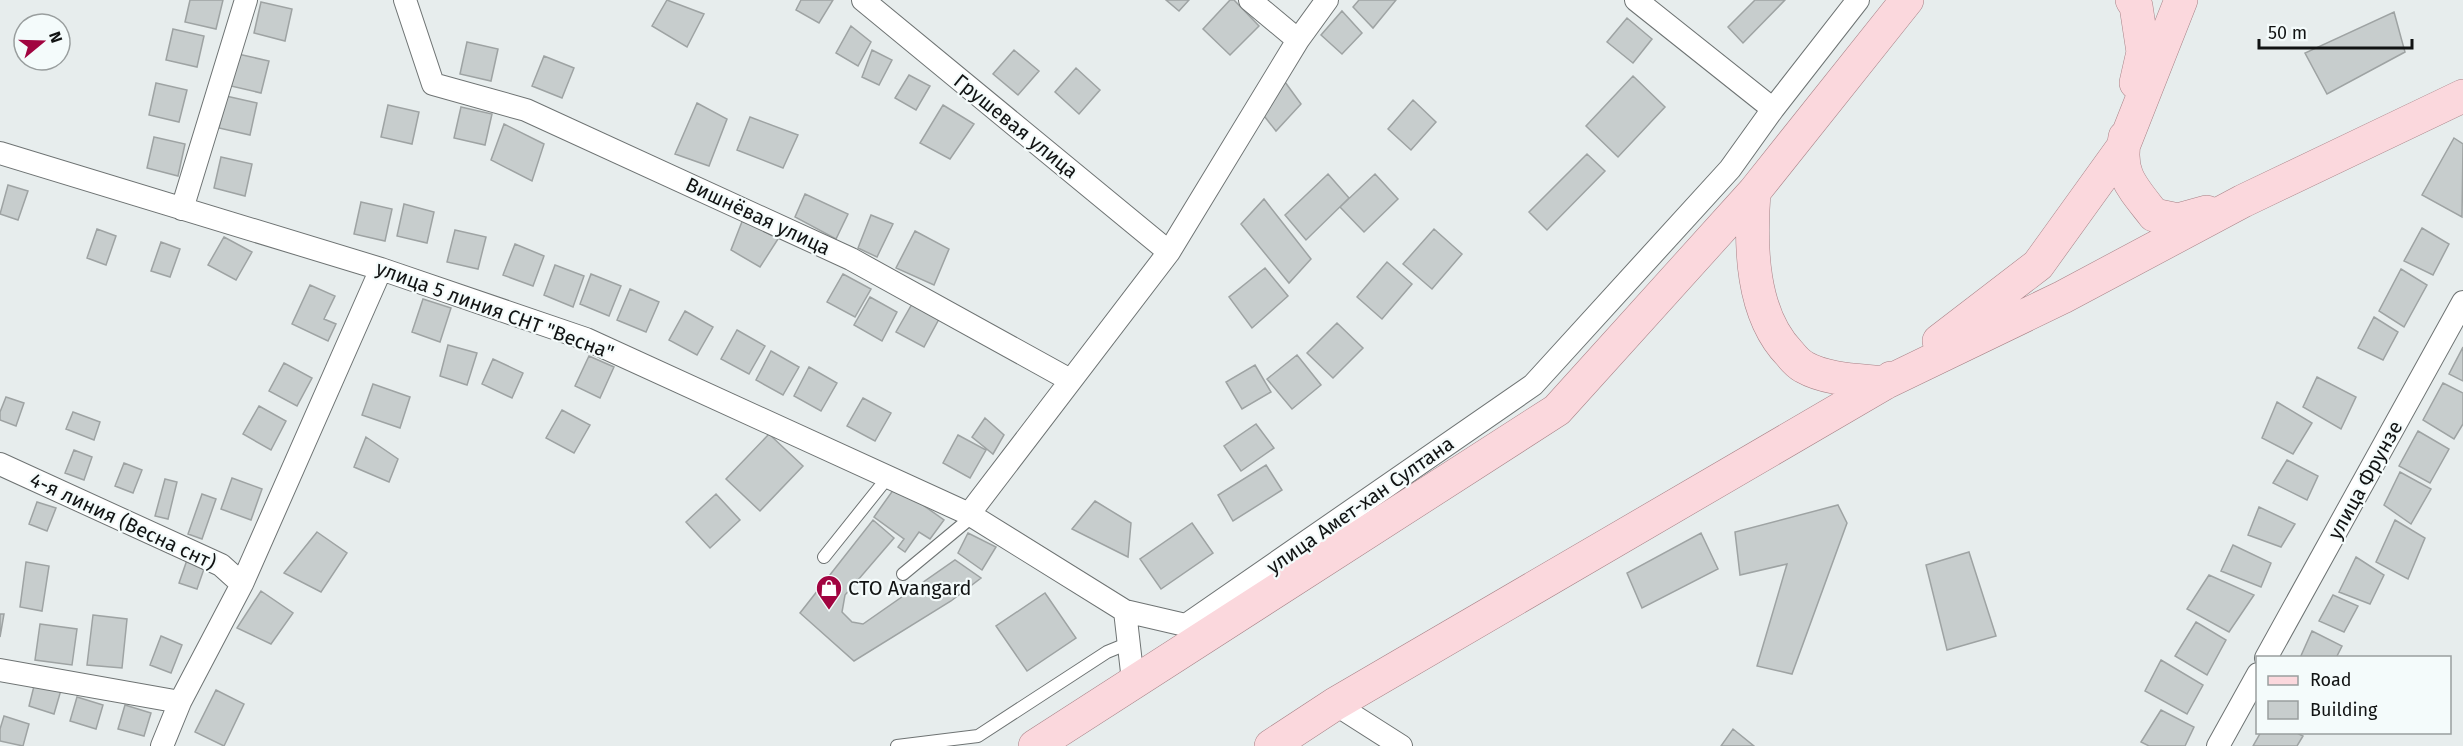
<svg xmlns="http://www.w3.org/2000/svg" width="2463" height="746" font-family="'Fira Sans',sans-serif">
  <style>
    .building { fill: #c7cdcd; stroke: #9ea3a3; stroke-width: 1.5 }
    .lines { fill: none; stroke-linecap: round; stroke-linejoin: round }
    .lane-casing { stroke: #6e7373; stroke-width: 14 }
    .street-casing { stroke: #6e7373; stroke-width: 24 }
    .primary-casing { stroke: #a78287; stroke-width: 34 }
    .lane { stroke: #fff; stroke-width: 12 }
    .street { stroke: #fff; stroke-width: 22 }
    .primary { stroke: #fbd8dd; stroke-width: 33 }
    .labels { text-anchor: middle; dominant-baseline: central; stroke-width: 4.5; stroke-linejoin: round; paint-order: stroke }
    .street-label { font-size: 20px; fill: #111313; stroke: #f4fbfb }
    .poi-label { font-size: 20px; fill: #111313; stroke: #f4fbfb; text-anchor: start }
  </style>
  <rect width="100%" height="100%" fill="#e7eded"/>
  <path class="building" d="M190 0H223L216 29 185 22Z
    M667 0 704 14 687 47 652 26Z
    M801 0H833L819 23 796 10Z
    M1166 0H1189L1179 11Z
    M1230 0H1234L1259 26 1230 55 1203 29Z
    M1359 0H1396L1373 28 1353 7Z
    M1755 0H1785L1743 43 1728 27Z
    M261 2 292 9 285 41 254 33Z
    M1342 11 1362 33 1342 54 1321 35Z
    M2394 12 2405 52 2327 94 2305 53Z
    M1627 18 1652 39 1633 63 1607 42Z
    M851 26 871 42 858 66 836 53Z
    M173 29 204 36 197 67 166 60Z
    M467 42 498 49 491 81 460 74Z
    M872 50 892 60 879 85 862 77Z
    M1014 50 1039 71 1018 95 993 74Z
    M238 54 269 61 261 93 231 86Z
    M544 56 574 68 562 98 532 86Z
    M1076 68 1100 90 1079 114 1055 92Z
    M909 75 930 86 916 110 895 98Z
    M1633 76 1665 107 1618 157 1586 126Z
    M1285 82 1301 104 1276 131 1261 112Z
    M156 83 187 90 179 122 149 115Z
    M226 96 257 103 250 135 219 128Z
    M1413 100 1436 122 1411 150 1388 129Z
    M697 103 727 119 709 166 675 154Z
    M388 105 419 112 412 144 381 137Z
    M943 105 974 124 950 159 920 143Z
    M461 107 492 114 485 145 454 138Z
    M750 117 798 135 783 168 737 150Z
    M504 124 544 144 532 181 491 160Z
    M154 137 185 144 178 176 147 168Z
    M2454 138 2463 144 2462 217 2422 195Z
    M1587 154 1605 171 1547 230 1529 212Z
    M221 157 252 164 245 196 214 188Z
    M1328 174 1349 198 1306 240 1285 215Z
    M1375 174 1398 199 1364 232 1340 207Z
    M8 185 28 191 18 220 0 214Z
    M805 194 848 214 836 239 795 217Z
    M1264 199 1311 259 1289 283 1241 224Z
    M361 202 392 209 385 241 354 234Z
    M404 204 434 212 427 243 397 236Z
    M871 215 893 224 877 257 858 248Z
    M743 219 778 239 760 267 731 250Z
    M2422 228 2449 244 2433 275 2404 261Z
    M97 229 116 236 106 265 87 258Z
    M1434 229 1462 254 1432 289 1403 264Z
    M455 230 486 237 478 269 447 262Z
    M915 231 949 249 934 285 896 268Z
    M224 237 252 252 236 280 208 265Z
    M161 242 180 249 170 277 151 271Z
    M515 244 544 256 533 286 503 275Z
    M1387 262 1412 284 1382 319 1357 297Z
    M555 265 584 276 573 307 544 295Z
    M1265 268 1288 296 1252 328 1229 297Z
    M2401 269 2427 285 2404 327 2379 311Z
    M591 274 621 286 609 316 580 304Z
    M843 274 871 289 855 317 827 302Z
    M310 285 335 296 324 319 336 324 328 341 292 324Z
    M630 289 659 302 646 332 617 320Z
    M870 297 897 312 882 341 854 325Z
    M423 299 451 308 440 342 412 332Z
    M912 304 939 319 924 347 896 332Z
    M685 311 713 327 697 355 669 340Z
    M2374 317 2398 332 2383 360 2358 348Z
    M1337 323 1363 348 1333 378 1307 353Z
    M737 330 765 346 749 374 721 359Z
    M448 345 477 353 467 385 440 376Z
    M2463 347V381L2449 374Z
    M771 351 799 367 783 395 756 380Z
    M1297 355 1321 385 1292 409 1267 379Z
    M589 356 614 367 600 398 575 386Z
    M493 359 523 373 512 398 482 384Z
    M284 363 312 378 297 406 269 391Z
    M1255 365 1271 392 1242 409 1226 382Z
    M809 367 837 383 821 411 794 396Z
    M2317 377 2356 397 2341 429 2303 407Z
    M2443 383 2463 393V424L2454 439 2423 420Z
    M373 384 410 397 400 428 362 415Z
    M6 397 24 403 16 426 0 420V412Z
    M863 398 891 413 875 441 847 426Z
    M2277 402 2312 423 2293 454 2262 438Z
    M259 406 286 421 271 450 243 434Z
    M562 410 590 425 574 453 546 438Z
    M73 412 100 422 94 440 66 429Z
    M985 418 1004 435 993 454 972 437Z
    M1256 424 1274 448 1241 471 1224 446Z
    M2418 431 2449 449 2430 483 2399 466Z
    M769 434 803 466 760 511 726 479Z
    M958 435 986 450 970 478 943 463Z
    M366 437 398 459 389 482 354 467Z
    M74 450 92 457 84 480 65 473Z
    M2287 460 2318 476 2307 500 2273 483Z
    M124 463 142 470 133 493 115 486Z
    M1266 465 1282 490 1233 521 1218 495Z
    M2400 472 2431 489 2411 524 2384 505Z
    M232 478 262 489 251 520 221 509Z
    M165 479 177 482 168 519 155 516Z
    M896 486 944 520 930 539 919 532 905 552 898 547 904 539 874 517Z
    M202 494 216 499 202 539 188 534Z
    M716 494 740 520 710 548 686 522Z
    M1095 501 1131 523 1128 557 1072 529Z
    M37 502 56 508 47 531 29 524Z
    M1838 505 1847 523 1792 674 1757 666 1787 564 1740 575 1735 532Z
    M2259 507 2295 524 2281 547 2248 535Z
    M873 520 894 538 845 595 842 612 852 622 863 624 955 560 981 578 951 601 854 661 800 613Z
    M2395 520 2425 538 2408 579 2376 562Z
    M1192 523 1213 553 1161 589 1140 559Z
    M317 532 347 553 321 592 284 573Z
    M968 533 996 547 982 570 958 553Z
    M1701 533 1718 569 1642 608 1627 573Z
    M2233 545 2271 563 2261 587 2221 571Z
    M1969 552 1996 636 1947 650 1926 565Z
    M2356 557 2384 575 2370 604 2339 592Z
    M187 560 205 566 197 589 179 583Z
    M26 562 49 566 42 611 20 607Z
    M2209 575 2254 595 2229 632 2187 609Z
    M261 591 293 613 271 644 237 628Z
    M1045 593 1076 638 1027 671 996 626Z
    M2333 595 2358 606 2344 632 2319 621Z
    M0 614H4L0 637Z
    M93 615 127 619 122 668 87 665Z
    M2196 622 2226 640 2207 675 2175 656Z
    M40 624 77 629 72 665 35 660Z
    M2312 631 2342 646 2336 658H2300Z
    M161 636 182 645 171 673 150 665Z
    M2161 660 2203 685 2187 714 2145 691Z
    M35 682 61 690 54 714 29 706Z
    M216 690 244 704 224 746 195 732Z
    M77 697 103 705 96 729 70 721Z
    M125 705 151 713 144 736 118 729Z
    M2161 710 2194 727 2185 746H2149L2141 742Z
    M4 716 29 724 23 746 0 741V729Z
    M1733 729 1754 746H1721Z
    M2261 732H2295L2303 736 2297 746H2253Z"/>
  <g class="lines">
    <g class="lane-casing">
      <path id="lane" d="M824 557 888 477
        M903 574 973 516
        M897 746 978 736 1107 652 1129 643"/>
    </g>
    <g class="street-casing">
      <path id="street" d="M405 0 433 84 526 110 851 259 1070 380
        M863 0 1169 252
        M1250 0 1298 40
        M1636 0 1773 109
        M0 153 381 269 586 339 969 514 1125 611 1211 631
        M182 209 246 0
        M0 464 221 565 242 584
        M969 514 1169 252 1298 40 1327 0
        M1125 611 1133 681
        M1186 625 1533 385 1730 169 1773 109 1858 0
        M2266 658 2463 302
        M0 670 180 702
        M1335 704 1401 746
        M162 746 180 702 242 584 381 269
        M2218 746 2258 674"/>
    </g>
    <g class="primary-casing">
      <path id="primary" d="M2132 0 2136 6 2143 52 2136 83
        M2125 137C2117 174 2133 188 2154 215L2178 220 2207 212
        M1754 192C1750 246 1751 314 1790 354 1794 359 1799 364 1804 367 1827 380 1859 380 1885 383L1891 378
        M1939 341 2038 265 2123 147 2181 0
        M1035 746 1557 410 1754 192 1907 0
        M1271 746 1335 704 1885 383 2063 297 2243 201 2463 96"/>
    </g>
    <use href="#lane" class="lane"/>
    <use href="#street" class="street"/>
    <use href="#primary" class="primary"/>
  </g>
  <defs>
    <g id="shop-pin" transform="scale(1.35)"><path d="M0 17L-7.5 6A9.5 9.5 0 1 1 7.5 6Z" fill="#a10440" stroke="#f4fbfb"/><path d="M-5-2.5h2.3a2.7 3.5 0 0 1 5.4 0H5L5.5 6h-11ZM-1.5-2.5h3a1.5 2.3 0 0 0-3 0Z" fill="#fff"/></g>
  </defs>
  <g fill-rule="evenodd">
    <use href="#shop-pin" x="829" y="588"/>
  </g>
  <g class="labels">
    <g class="street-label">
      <text transform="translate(1016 126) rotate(39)">Грушевая улица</text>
      <text transform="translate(758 216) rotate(25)">Вишнёвая улица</text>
      <text transform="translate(495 310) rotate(20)">улица 5 линия СНТ "Весна"</text>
      <text transform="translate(2365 480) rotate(-61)">улица Фрунзе</text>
      <text transform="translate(1360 505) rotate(-35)">улица Амет-хан Султана</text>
      <text transform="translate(123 521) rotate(25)">4-я линия (Весна снт)</text>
    </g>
    <g class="poi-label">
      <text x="848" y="588">СТО Avangard</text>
    </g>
  </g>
  <rect x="2256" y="656" width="195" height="78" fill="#f4fbfb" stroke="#999e9e" stroke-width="1.5"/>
  <rect x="2268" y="676" width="30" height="9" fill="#fbd8dd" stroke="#999e9e" stroke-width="1.5"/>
  <text x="2310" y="686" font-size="18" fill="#111313">Road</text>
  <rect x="2268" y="701" width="30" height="18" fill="#c7cdcd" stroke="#999e9e" stroke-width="1.5"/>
  <text x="2310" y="716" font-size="18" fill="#111313">Building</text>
  <g transform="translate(42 42) rotate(71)"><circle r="28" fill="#f4fbfb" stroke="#999e9e" stroke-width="1.5"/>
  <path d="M0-4.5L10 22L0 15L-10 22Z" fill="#a10440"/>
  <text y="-9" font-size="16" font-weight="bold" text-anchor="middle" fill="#111313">N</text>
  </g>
  <path d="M2259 39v9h153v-9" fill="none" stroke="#111313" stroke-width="3"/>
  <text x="2268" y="39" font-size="18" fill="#111313" stroke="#f4fbfb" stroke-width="4.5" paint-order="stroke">50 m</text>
</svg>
